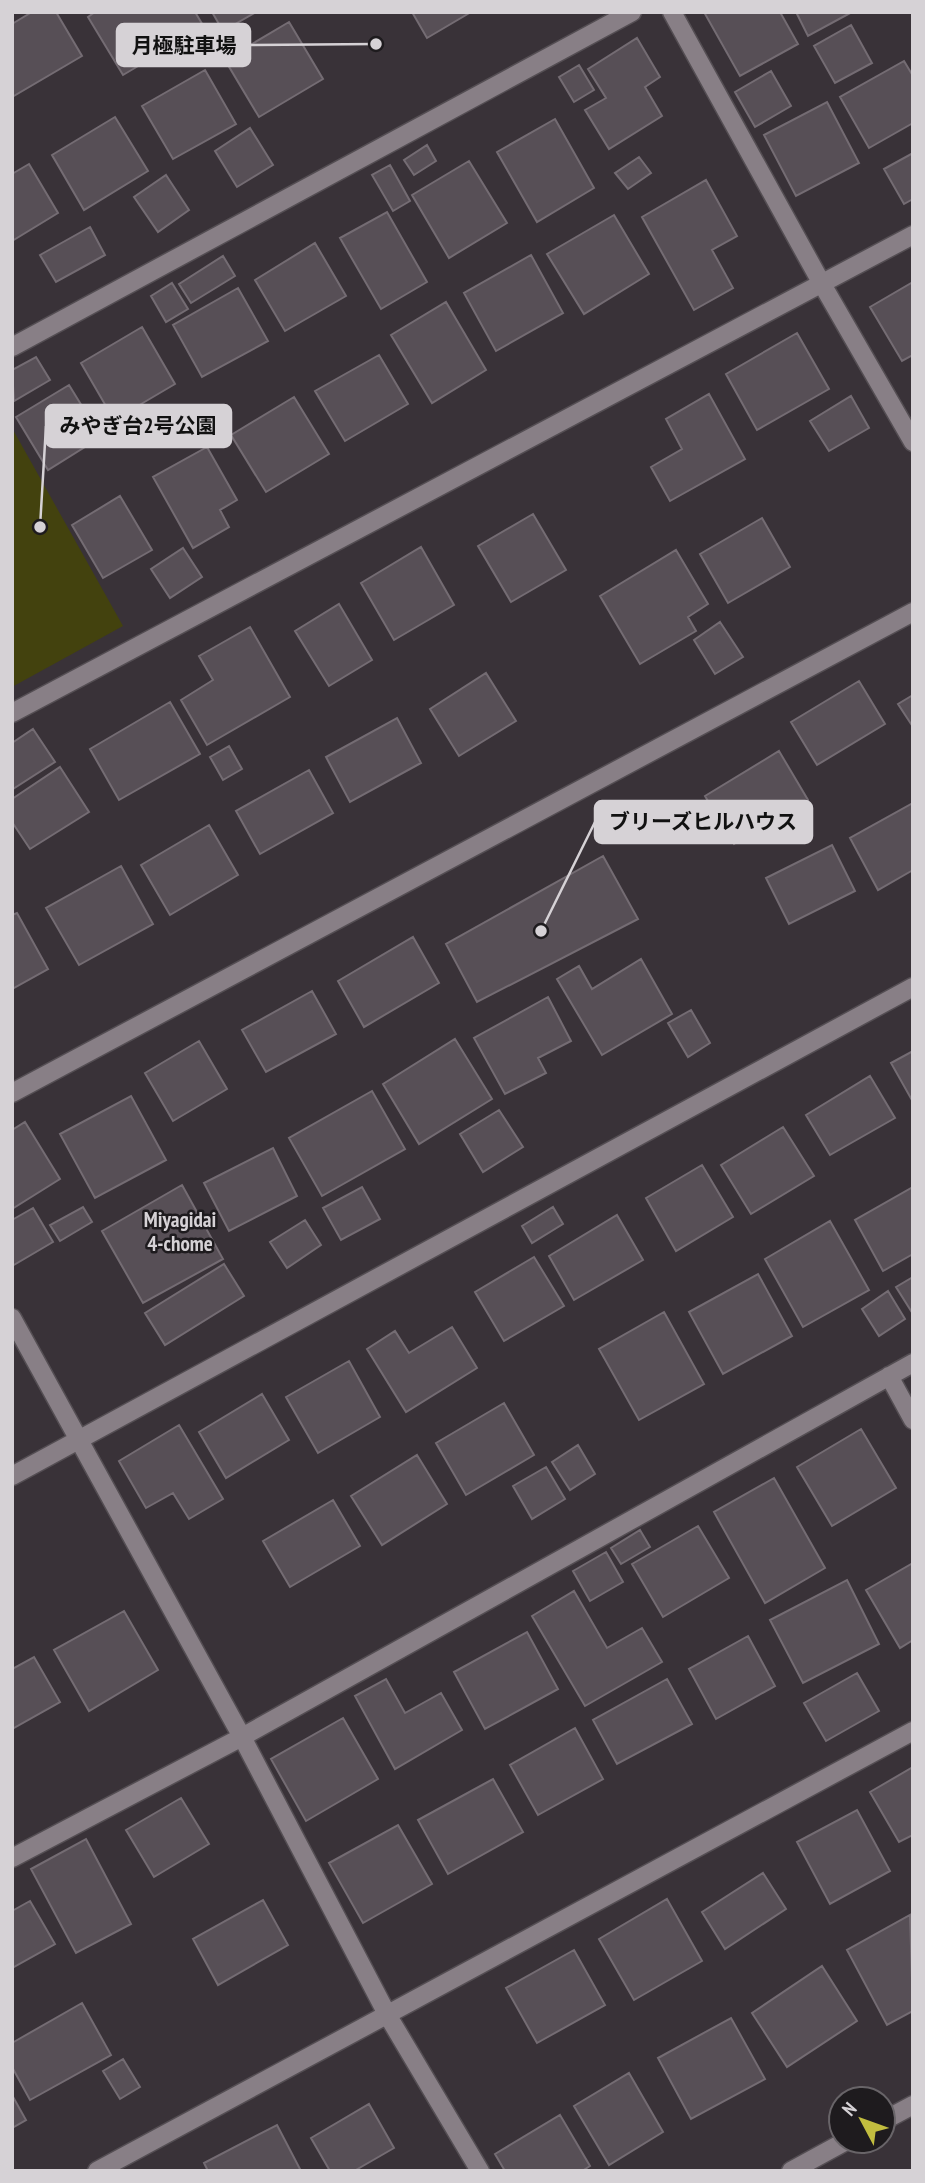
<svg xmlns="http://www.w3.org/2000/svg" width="925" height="2183" font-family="'PT Sans Narrow','Noto Sans JP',sans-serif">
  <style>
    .green { fill: #43420e }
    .building { fill: #574f56; stroke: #746c73; stroke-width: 2 }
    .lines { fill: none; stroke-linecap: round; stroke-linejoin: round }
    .street-casing { stroke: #544e53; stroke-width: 21 }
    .street { stroke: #887f86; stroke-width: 18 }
    .labels { text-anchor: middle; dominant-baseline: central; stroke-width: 5; stroke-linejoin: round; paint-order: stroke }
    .neighbourhood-label { font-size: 21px; font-weight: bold; fill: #d6d2d6; stroke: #1e1b1e }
    .leader { fill: none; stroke: #d6d2d6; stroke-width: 2.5 }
    .callout-dot { fill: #d6d2d6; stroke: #1e1b1e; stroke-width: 2.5 }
    .callout { fill: #d6d2d6; stroke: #d6d2d6; stroke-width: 2.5 }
    .callout-label { font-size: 21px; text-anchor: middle; font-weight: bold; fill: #111 }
  </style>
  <rect width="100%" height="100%" fill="#393238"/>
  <path class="green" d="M12 428 123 626 12 687Z"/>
  <path class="building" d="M32 12H56L82 56 12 97V24Z
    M95 12H195L204 27 123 75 88 17Z
    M212 12H256L223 31Z
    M412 12H471L427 38Z
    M704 12H780L798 44 740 76Z
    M796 12H852L808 36Z
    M289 22 323 79 259 117 225 60Z
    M851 25 872 63 835 83 814 46Z
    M637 38 660 77 645 87 662 116 609 149 585 110 606 98 588 69Z
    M904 61 913 76V123L869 148 840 97Z
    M579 65 594 90 574 102 559 77Z
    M205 70 236 124 173 159 142 106Z
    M771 71 791 106 755 127 735 92Z
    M827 102 859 163 796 196 764 135Z
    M115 117 148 171 84 210 52 155Z
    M555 119 594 188 537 222 497 152Z
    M250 128 273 165 237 187 215 151Z
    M427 145 436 161 414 175 404 160Z
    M913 153V199L904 204 884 169Z
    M639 157 651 173 628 189 615 173Z
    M469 161 507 223 449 258 412 195Z
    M29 164 58 213 12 241V174Z
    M390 165 410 201 393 211 372 175Z
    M166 175 189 210 158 232 134 197Z
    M706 180 737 236 712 250 733 288 694 310 642 217Z
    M387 212 427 282 381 309 340 238Z
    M614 215 649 274 584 314 547 254Z
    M90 227 105 255 56 282 40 255Z
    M315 243 346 296 285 331 255 280Z
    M531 255 563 313 496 351 464 293Z
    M223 256 235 276 191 303 179 284Z
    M913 282V355L902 361 870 307Z
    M172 283 188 309 166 322 151 296Z
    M238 288 268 341 202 377 173 325Z
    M446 302 486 370 432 403 391 335Z
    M142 327 175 384 114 420 81 363Z
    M797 333 829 389 757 430 726 374Z
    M379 355 408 404 345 441 315 391Z
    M36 357 50 380 14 401 12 370Z
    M69 385 101 437 48 470 16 417Z
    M709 394 745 459 670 501 651 467 682 449 666 419Z
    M851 396 869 428 829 451 810 421Z
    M294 397 329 454 266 492 231 435Z
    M207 447 237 500 220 510 229 527 193 548 153 477Z
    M120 496 152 550 103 578 72 525Z
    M533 514 566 570 511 602 478 546Z
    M762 518 790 567 728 603 700 554Z
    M421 547 454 605 394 640 361 583Z
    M183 548 202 577 170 598 151 569Z
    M676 550 708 604 688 617 696 631 640 664 600 596Z
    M339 604 372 660 329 686 295 631Z
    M720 622 743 657 715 674 694 640Z
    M250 627 290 697 207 745 181 700 213 680 199 656Z
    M486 673 516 721 459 756 430 709Z
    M859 681 885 724 817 765 791 722Z
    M913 695V727L898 704Z
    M170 702 200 754 119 800 90 749Z
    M397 718 421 763 350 802 326 757Z
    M33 729 55 762 13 789 12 743Z
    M229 746 242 769 223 780 210 757Z
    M779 751 808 800 734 844 705 796Z
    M60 767 89 812 30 849 12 822V799Z
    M309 770 333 813 260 854 236 811Z
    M913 803V870L878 890 850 838Z
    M209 825 238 875 170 915 141 865Z
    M832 845 855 891 789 924 766 878Z
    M603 856 638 919 477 1002 446 944Z
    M121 866 153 924 79 965 46 908Z
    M17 913 48 969 12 989V915Z
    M413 937 439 983 364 1027 338 981Z
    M641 959 672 1014 602 1055 557 979 579 966 592 989Z
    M312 991 336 1034 266 1072 242 1030Z
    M548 997 571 1041 538 1058 546 1073 505 1094 474 1038Z
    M691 1010 710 1043 688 1057 668 1023Z
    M455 1039 492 1099 419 1144 383 1084Z
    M199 1041 227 1089 173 1121 145 1073Z
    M913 1051V1102L891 1063Z
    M870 1076 895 1118 830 1155 806 1115Z
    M372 1091 405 1149 322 1196 289 1138Z
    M131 1096 166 1160 95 1198 60 1134Z
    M499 1110 523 1147 483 1172 460 1134Z
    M25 1122 60 1179 12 1209V1130Z
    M783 1127 814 1176 751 1214 721 1165Z
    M273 1148 297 1196 229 1231 204 1183Z
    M702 1165 733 1217 676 1251 646 1198Z
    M182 1185 223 1259 143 1303 102 1231Z
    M362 1187 380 1219 341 1240 323 1208Z
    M913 1187V1254L883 1271 855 1220Z
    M83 1207 92 1222 60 1241 50 1225Z
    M553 1207 563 1224 532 1243 522 1226Z
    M33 1208 53 1242 12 1266V1220Z
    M617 1215 643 1260 574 1300 549 1256Z
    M305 1220 321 1245 287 1268 270 1242Z
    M830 1221 869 1290 803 1327 765 1259Z
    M534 1257 564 1306 504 1341 475 1292Z
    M224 1264 244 1296 165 1345 145 1313Z
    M758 1274 792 1336 723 1374 689 1312Z
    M913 1277V1314L896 1287Z
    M888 1291 905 1319 879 1336 862 1309Z
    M664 1312 704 1384 639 1420 599 1349Z
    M452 1327 477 1368 406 1412 367 1349 395 1331 409 1353Z
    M349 1361 380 1417 318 1453 286 1397Z
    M262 1394 289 1440 226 1478 199 1432Z
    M504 1403 534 1455 466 1495 436 1443Z
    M179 1425 223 1499 189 1519 173 1493 146 1508 119 1461Z
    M861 1429 896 1488 832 1526 797 1467Z
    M578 1445 595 1474 570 1490 552 1462Z
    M417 1455 447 1504 382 1545 351 1496Z
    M546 1467 565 1499 532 1519 513 1486Z
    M774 1478 825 1568 765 1603 714 1512Z
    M333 1500 360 1546 290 1587 263 1541Z
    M698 1526 729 1578 663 1617 632 1564Z
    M640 1530 650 1547 621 1564 611 1548Z
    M606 1552 623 1582 590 1601 573 1571Z
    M913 1563V1640L900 1648 866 1590Z
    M847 1580 879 1644 803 1683 770 1620Z
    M574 1591 607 1648 642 1628 662 1662 585 1706 532 1616Z
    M124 1611 158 1670 89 1711 54 1650Z
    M527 1632 558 1689 485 1729 454 1672Z
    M748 1636 775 1686 716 1719 689 1669Z
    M34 1657 60 1702 12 1729V1669Z
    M857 1673 879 1711 826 1741 804 1703Z
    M386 1679 405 1713 441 1693 462 1730 395 1769 355 1696Z
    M667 1679 692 1724 617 1764 593 1720Z
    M343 1718 378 1779 306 1821 271 1759Z
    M575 1728 603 1779 538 1815 510 1765Z
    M913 1767V1835L899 1842 870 1792Z
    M493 1779 523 1832 448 1874 418 1820Z
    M181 1798 209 1844 154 1877 126 1830Z
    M857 1810 890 1871 830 1904 797 1842Z
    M398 1825 432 1884 363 1923 329 1863Z
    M86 1839 131 1924 76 1953 31 1869Z
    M763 1873 786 1909 725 1949 702 1912Z
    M667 1899 702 1961 634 2000 599 1939Z
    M263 1900 288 1945 218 1985 193 1939Z
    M30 1901 55 1944 12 1968V1911Z
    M910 1915 913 2011 887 2025 847 1950Z
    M574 1950 605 2005 537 2043 506 1988Z
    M822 1966 857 2021 787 2067 752 2013Z
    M82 2003 111 2055 30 2100 12 2067V2043Z
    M731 2018 765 2079 691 2119 658 2058Z
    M123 2059 140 2087 120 2099 103 2071Z
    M629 2073 663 2132 609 2165 574 2106Z
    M12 2095 26 2120 12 2128Z
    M369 2104 394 2148 354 2171H330L311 2138Z
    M560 2115 590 2166 582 2171H505L495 2154Z
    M277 2125 301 2171H208L204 2163Z"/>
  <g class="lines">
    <g class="street-casing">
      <path id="street" d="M672 12 822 284 913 442
        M12 347 632 12
        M12 713 913 235
        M12 1093 913 612
        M12 1318 242 1737 388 2016 480 2171
        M889 1376 913 1420
        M12 1476 913 987
        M12 1858 242 1737 913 1363
        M883 2121 913 2105
        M97 2171 913 1731
        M791 2171 846 2141"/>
    </g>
    <use href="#street" class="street"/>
  </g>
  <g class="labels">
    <g class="neighbourhood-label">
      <text x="180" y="1219">Miyagidai<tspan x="180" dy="24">4-chome</tspan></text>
    </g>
  </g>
  <path class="leader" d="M376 44L250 45M40 527L46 426M541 931L595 822"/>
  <g class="callout-dot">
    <circle cx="376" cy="44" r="7"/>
    <circle cx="40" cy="527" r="7"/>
    <circle cx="541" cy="931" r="7"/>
  </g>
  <g class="callout">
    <rect x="117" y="24" width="133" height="42" rx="7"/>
    <rect x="46" y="405" width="185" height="42" rx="7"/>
    <rect x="595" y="801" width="217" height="42" rx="7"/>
  </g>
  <g class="callout-label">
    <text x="184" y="53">月極駐車場</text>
    <text x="138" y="433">みやぎ台2号公園</text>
    <text x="703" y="829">ブリーズヒルハウス</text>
  </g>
  <rect width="925" height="2183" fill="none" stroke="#d6d2d6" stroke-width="28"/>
  <g transform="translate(862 2120) rotate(311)"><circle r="33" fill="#1e1b1e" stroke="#686468" stroke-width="2"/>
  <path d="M0-5L12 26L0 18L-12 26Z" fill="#c2bd3f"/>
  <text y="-10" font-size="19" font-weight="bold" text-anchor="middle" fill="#d6d2d6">N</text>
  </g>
</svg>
